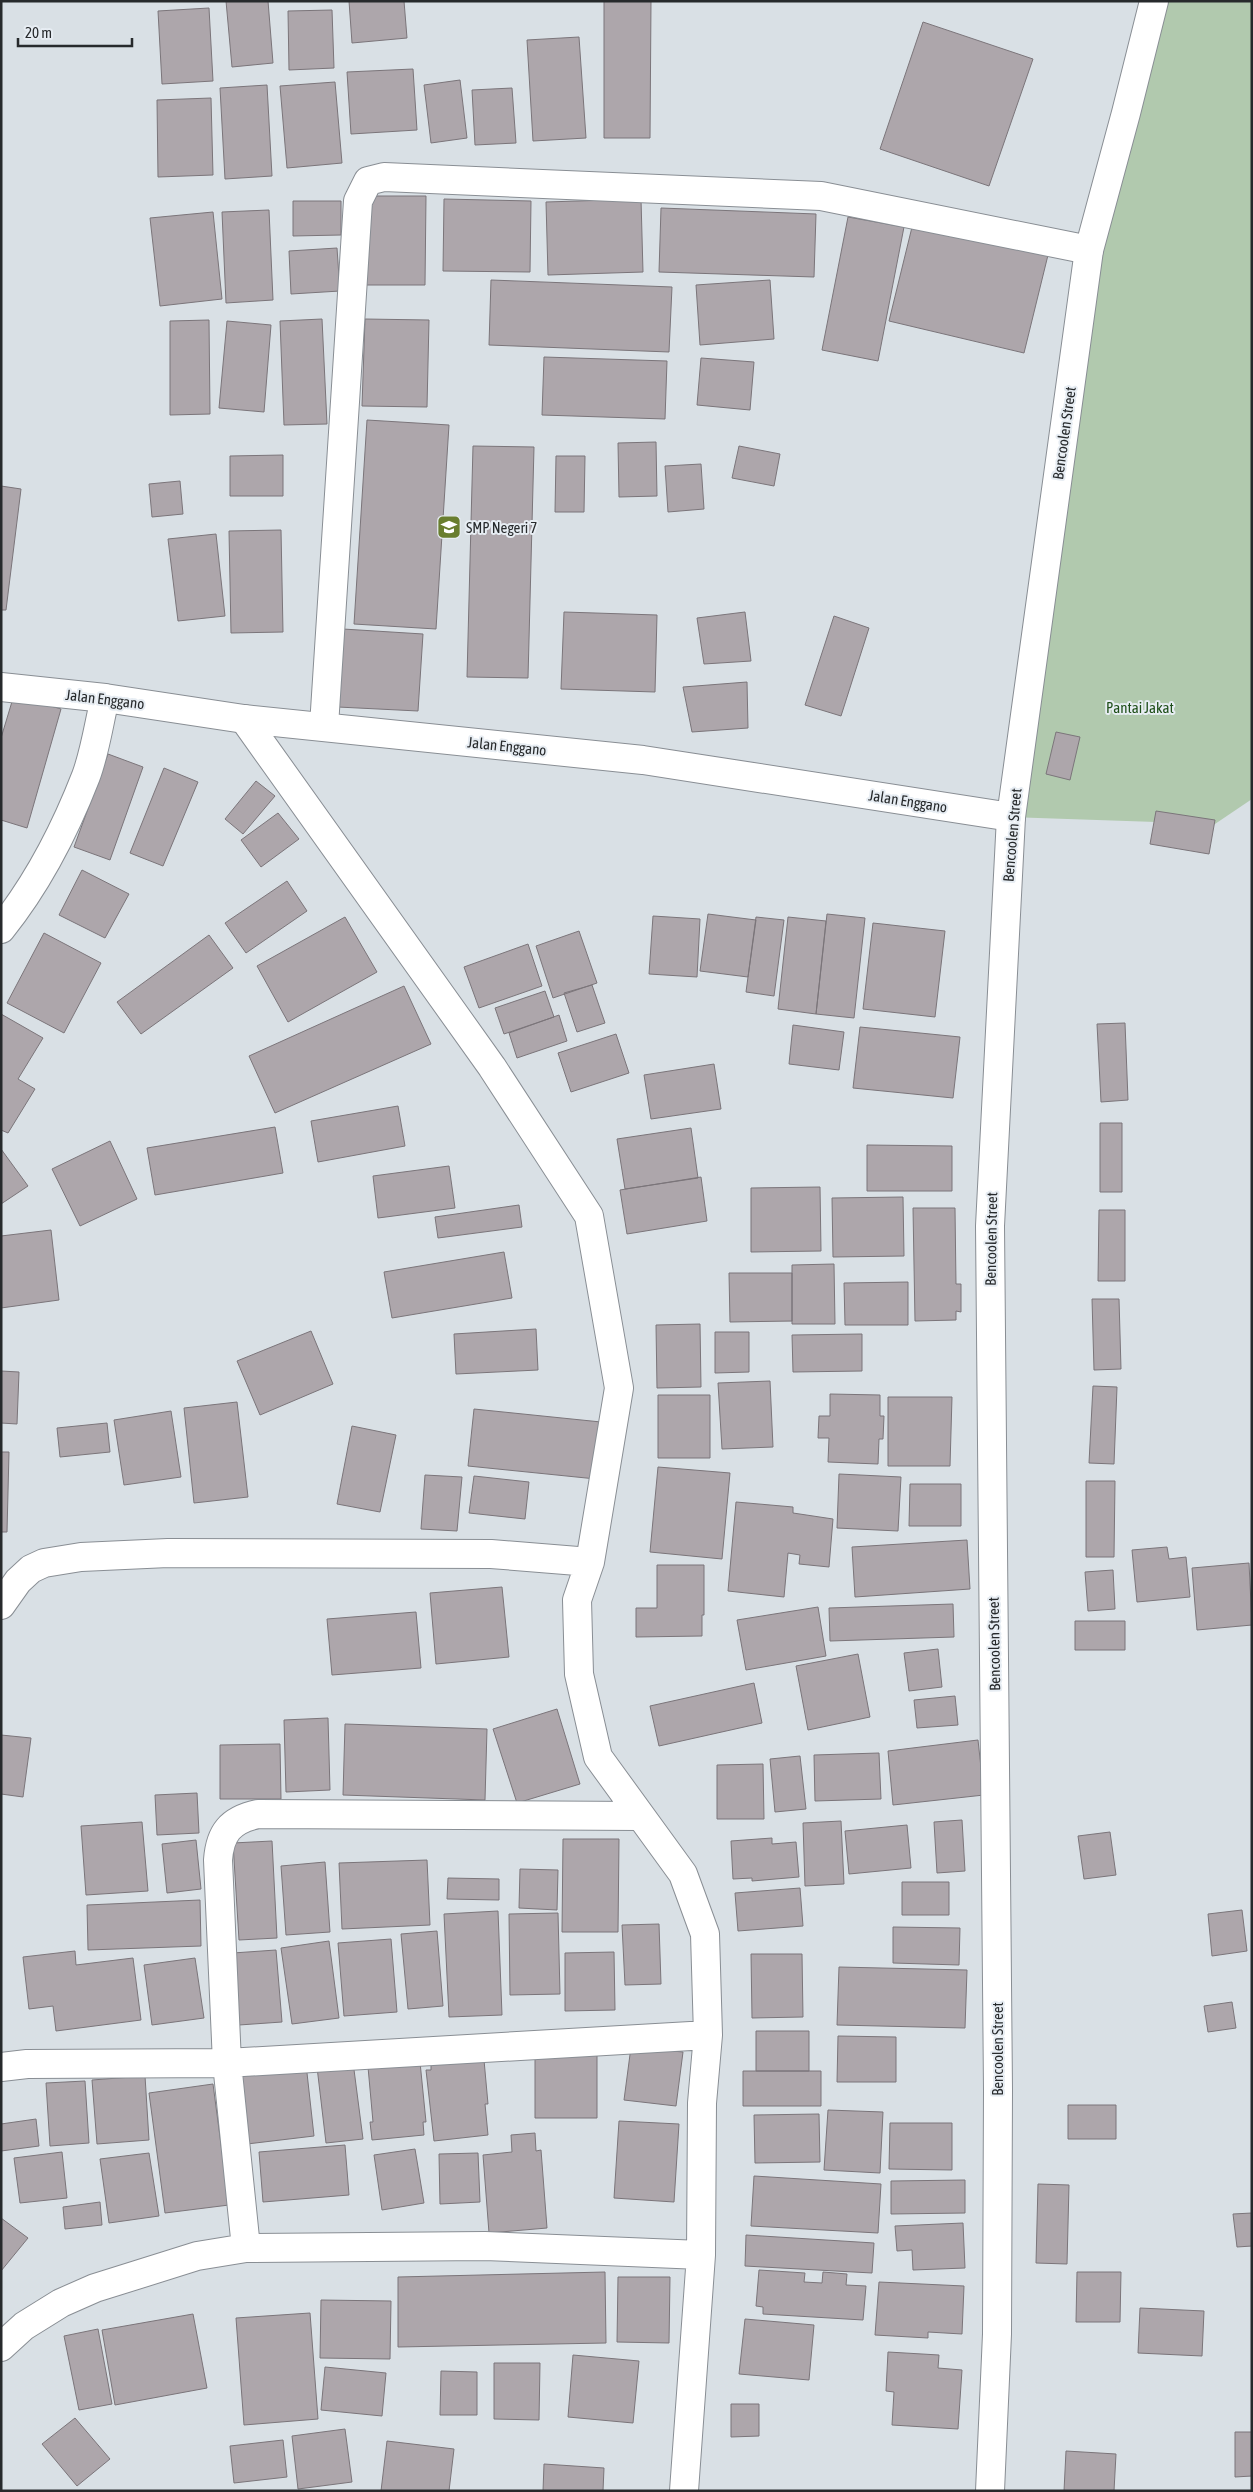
<svg xmlns="http://www.w3.org/2000/svg" width="1253" height="2492" font-family="'Asap Condensed',sans-serif">
  <style>
    .green { fill: #b1c9ae }
    .building { fill: #ada6ab; stroke: #7b757a }
    .lines { fill: none; stroke-linecap: round; stroke-linejoin: round }
    .street-casing { stroke: #898e94; stroke-width: 30 }
    .secondary-casing { stroke: #898e94; stroke-width: 30 }
    .primary-casing { stroke: #898e94; stroke-width: 30 }
    .street { stroke: #fff; stroke-width: 28 }
    .secondary { stroke: #fff; stroke-width: 28 }
    .primary { stroke: #fff; stroke-width: 28 }
    .labels { text-anchor: middle; dominant-baseline: central; stroke-width: 4; stroke-linejoin: round; paint-order: stroke }
    .street-label { font-size: 15px; fill: #272a2c; stroke: #e7edf3 }
    .poi-label { font-size: 15px; fill: #272a2c; stroke: #e7edf3; text-anchor: start }
    .park-label { font-size: 15px; fill: #1f4f19; stroke: #e7edf3 }
  </style>
  <rect width="100%" height="100%" fill="#d9e0e5"/>
  <path class="green" d="M1152 1H1252V799L1215 824 1011 817 1089 250Z"/>
  <path class="building" d="M226 1H268L273 63 232 67Z
    M349 1H404L407 38 352 43Z
    M604 1H651L650 138H604Z
    M209 8 213 81 162 84 158 11Z
    M332 10 334 68 289 70 288 11Z
    M923 22 1033 59 989 186 880 149Z
    M579 37 586 138 533 141 527 40Z
    M413 69 417 130 351 134 347 72Z
    M460 80 467 138 431 143 424 85Z
    M335 82 342 163 287 168 280 86Z
    M267 85 272 176 225 179 220 88Z
    M512 88 516 143 475 145 472 90Z
    M211 98 213 175 158 177 157 100Z
    M367 196H426L425 285H366Z
    M444 199 531 201 530 272 443 271Z
    M641 199 643 272 548 275 546 202Z
    M293 201H341V235L293 236Z
    M661 208 816 214 814 277 659 272Z
    M269 210 273 300 226 303 222 212Z
    M213 212 222 299 160 306 150 218Z
    M848 217 904 227 878 361 822 350Z
    M914 219 1049 251 1024 353 889 321Z
    M337 248 340 291 291 294 289 251Z
    M491 280 672 287 669 352 489 345Z
    M770 280 774 339 700 345 696 285Z
    M322 319 327 424 284 425 280 321Z
    M365 319 429 320 427 407 362 406Z
    M209 320 210 414 170 415V321Z
    M227 321 271 325 264 412 219 408Z
    M544 357 667 361 665 419 542 415Z
    M701 358 754 362 750 410 697 405Z
    M367 420 449 425 436 629 354 624Z
    M656 442 657 496 619 497 618 443Z
    M473 446 534 447 528 678 467 677Z
    M739 446 780 454 774 486 732 478Z
    M283 455V496H230V456Z
    M556 456H585L584 512H555Z
    M701 464 704 509 668 512 665 466Z
    M180 481 183 514 152 517 149 484Z
    M1 486 21 489 6 610H1Z
    M281 530 283 632 231 633 229 531Z
    M216 534 225 616 178 621 168 539Z
    M564 612 657 615 655 692 561 689Z
    M745 612 751 661 704 664 697 618Z
    M834 616 869 628 841 716 805 705Z
    M343 629 423 634 418 711 338 707Z
    M747 682 748 728 692 732 683 687Z
    M14 695 61 709 27 828 1 820V738Z
    M1056 732 1080 737 1070 780 1046 774Z
    M108 754 143 767 110 860 74 847Z
    M164 768 198 782 163 866 130 853Z
    M256 781 275 796 243 834 225 819Z
    M1156 811 1215 820 1209 854 1150 844Z
    M278 813 299 839 261 867 241 840Z
    M82 870 129 894 105 938 59 915Z
    M287 881 307 911 246 953 225 923Z
    M708 914 756 920 748 977 700 971Z
    M827 914 865 918 854 1018 816 1014Z
    M653 916 700 919 697 977 649 974Z
    M345 917 377 972 288 1022 257 966Z
    M756 917 784 920 774 996 746 992Z
    M788 917 826 921 816 1014 778 1009Z
    M873 923 945 931 935 1017 863 1009Z
    M579 931 597 983 553 998 536 946Z
    M44 933 101 963 64 1033 7 1003Z
    M209 935 233 968 141 1034 117 1002Z
    M528 944 542 986 479 1008 464 967Z
    M592 985 605 1023 577 1032 564 993Z
    M404 986 431 1044 275 1113 249 1056Z
    M545 991 554 1017 504 1034 495 1008Z
    M1 1014 43 1038 18 1079 35 1089 8 1133 1 1130Z
    M559 1015 567 1041 517 1058 509 1033Z
    M1125 1023 1128 1100 1101 1102 1097 1024Z
    M793 1025 844 1032 839 1070 789 1064Z
    M860 1027 960 1037 953 1098 853 1088Z
    M616 1034 629 1073 571 1092 558 1053Z
    M714 1064 721 1109 651 1119 644 1075Z
    M398 1106 405 1146 318 1162 311 1121Z
    M1100 1123H1122V1192H1100Z
    M275 1127 283 1173 155 1195 147 1148Z
    M691 1128 698 1178 625 1189 617 1139Z
    M110 1141 137 1199 80 1226 52 1169Z
    M867 1145 952 1146V1191H867Z
    M1 1149 28 1186 1 1204Z
    M449 1166 455 1208 378 1218 373 1176Z
    M701 1177 707 1221 627 1234 620 1190Z
    M820 1187 821 1251 751 1252V1188Z
    M903 1197 904 1256 833 1257 832 1198Z
    M519 1205 522 1227 438 1238 435 1217Z
    M913 1208H955L956 1284H961V1312L956 1311V1320L915 1321Z
    M1099 1210H1125V1281H1098Z
    M51 1230 59 1300 1 1308V1236Z
    M504 1252 512 1298 392 1318 384 1272Z
    M834 1264 835 1324H792V1265Z
    M729 1273H792V1321L730 1322Z
    M908 1282V1325H845L844 1283Z
    M1092 1299H1119L1121 1369 1094 1370Z
    M700 1324 701 1387 657 1388 656 1325Z
    M536 1329 538 1370 456 1374 454 1334Z
    M311 1331 333 1384 260 1415 237 1361Z
    M715 1332H749V1372L715 1373Z
    M862 1334V1371L793 1372 792 1335Z
    M1 1371 19 1372 17 1424 1 1423Z
    M770 1381 773 1447 722 1449 718 1383Z
    M1093 1386 1117 1387 1114 1464 1089 1463Z
    M830 1394 880 1395V1416H884L883 1439H879L878 1464 828 1462 829 1438H818L819 1416H830Z
    M658 1395H710V1458H658Z
    M888 1397H952L950 1466H888Z
    M237 1402 248 1497 194 1503 184 1408Z
    M474 1409 601 1422 596 1479 468 1466Z
    M171 1411 181 1477 124 1485 114 1420Z
    M107 1423 110 1452 60 1457 57 1428Z
    M352 1426 396 1435 380 1512 337 1504Z
    M1 1452H9L7 1532H1Z
    M658 1467 730 1473 722 1559 650 1552Z
    M839 1474 901 1477 898 1531 837 1528Z
    M425 1475 462 1477 457 1531 421 1529Z
    M474 1476 529 1482 525 1519 469 1513Z
    M1086 1481H1115L1114 1557H1086Z
    M910 1484H961V1526H909Z
    M736 1502 793 1507V1513L833 1519 829 1567 799 1564 800 1555 788 1553 784 1597 728 1591Z
    M967 1540 970 1589 855 1597 852 1547Z
    M1167 1547 1169 1559 1186 1557 1190 1597 1137 1602 1132 1550Z
    M1249 1563 1252 1625 1197 1630 1192 1568Z
    M657 1565H704V1615H702V1636L636 1637V1608H657Z
    M1113 1570 1115 1609 1088 1611 1085 1572Z
    M502 1587 509 1657 436 1664 430 1593Z
    M953 1604 954 1637 830 1641 829 1608Z
    M818 1607 826 1656 746 1670 737 1620Z
    M416 1612 421 1668 332 1675 327 1619Z
    M1075 1621H1125V1650H1075Z
    M938 1649 942 1687 909 1691 904 1653Z
    M858 1654 870 1717 808 1730 796 1666Z
    M754 1683 762 1723 659 1746 650 1706Z
    M955 1696 958 1725 917 1728 914 1700Z
    M557 1709 580 1784 517 1803 493 1729Z
    M328 1718 330 1790 286 1792 284 1720Z
    M345 1724 487 1729 485 1800 343 1795Z
    M1 1735 31 1738 23 1797 1 1794Z
    M978 1740 984 1795 893 1805 888 1751Z
    M280 1744 281 1799H220V1745Z
    M879 1753 881 1799 815 1801 814 1755Z
    M800 1756 806 1809 775 1812 770 1759Z
    M763 1764 764 1819H717V1765Z
    M197 1793 199 1833 157 1835 155 1795Z
    M962 1820 965 1871 937 1873 934 1822Z
    M841 1821 844 1884 805 1886 803 1823Z
    M142 1822 148 1891 86 1895 81 1826Z
    M907 1825 911 1868 849 1874 845 1831Z
    M1110 1832 1116 1875 1084 1879 1078 1836Z
    M772 1838V1844L796 1842 799 1877 752 1881V1878L733 1879 731 1841Z
    M563 1839H619L618 1932H562Z
    M196 1840 201 1889 167 1893 162 1844Z
    M272 1841 277 1938 239 1940 233 1843Z
    M427 1860 430 1925 342 1929 339 1863Z
    M325 1862 330 1932 286 1935 281 1866Z
    M520 1869 558 1870 557 1910 519 1908Z
    M448 1878 499 1879V1900L447 1899Z
    M902 1882H949V1915H902Z
    M800 1888 803 1926 738 1931 735 1893Z
    M200 1900 201 1946 88 1950 87 1905Z
    M1242 1910 1247 1951 1212 1956 1208 1914Z
    M498 1911 502 2015 449 2017 444 1914Z
    M558 1913 560 1994 510 1995 509 1914Z
    M659 1924 661 1984 625 1985 622 1925Z
    M893 1927 960 1928 959 1965 893 1963Z
    M437 1931 443 2006 408 2009 401 1934Z
    M391 1939 397 2012 344 2016 338 1943Z
    M329 1941 339 2018 292 2024 281 1948Z
    M276 1950 282 2022 239 2025 233 1953Z
    M75 1951 76 1965 133 1958 141 2020 56 2031 53 2006 29 2009 23 1957Z
    M614 1952 615 2010 565 2011V1953Z
    M751 1954H802L803 2017 752 2018Z
    M195 1958 204 2018 152 2025 144 1965Z
    M839 1967 967 1970 965 2028 837 2025Z
    M1232 2002 1236 2028 1208 2032 1204 2006Z
    M756 2031H809V2071H756Z
    M838 2036 896 2037V2082H837Z
    M631 2047 683 2052 676 2106 624 2100Z
    M535 2055H597V2118H535Z
    M484 2060 488 2104H485L488 2135 434 2141 426 2070H431V2065Z
    M353 2062 363 2139 326 2143 317 2067Z
    M420 2062 426 2122H423L424 2135 372 2140 370 2122H373L368 2067Z
    M306 2064 314 2136 247 2144 239 2072Z
    M743 2071H821V2106H743Z
    M145 2076 149 2140 97 2144 92 2080Z
    M85 2081 89 2143 50 2146 46 2083Z
    M213 2084 229 2205 165 2213 149 2093Z
    M1068 2105H1116V2139H1068Z
    M828 2110 883 2112 880 2173 824 2170Z
    M819 2114 820 2162 755 2163 754 2115Z
    M36 2119 39 2146 1 2151V2124Z
    M619 2121 679 2124 674 2202 614 2198Z
    M890 2123H952V2170L889 2169Z
    M535 2133 536 2151 541 2150 547 2228 489 2233 483 2155 512 2152 511 2135Z
    M345 2145 349 2195 263 2202 259 2152Z
    M415 2149 424 2203 382 2210 374 2155Z
    M62 2152 67 2198 20 2203 14 2158Z
    M149 2153 159 2216 109 2223 100 2159Z
    M478 2153 480 2202 440 2204 439 2154Z
    M754 2176 881 2184 878 2233 751 2226Z
    M965 2180V2213L891 2214V2181Z
    M1038 2184 1069 2185 1067 2264 1036 2263Z
    M100 2202 102 2225 65 2229 63 2207Z
    M1252 2213V2246L1237 2247 1233 2214Z
    M1 2218 28 2238 1 2271Z
    M963 2223 965 2268 913 2270 912 2250 897 2251 895 2226Z
    M746 2235 874 2243 872 2273 745 2266Z
    M759 2270 805 2273 804 2282 822 2283 823 2272 847 2274 846 2285 866 2286 863 2320 763 2314V2307L756 2306Z
    M605 2272 606 2343 398 2347V2277Z
    M1077 2272H1121L1120 2322H1076Z
    M618 2277H670L669 2343 617 2342Z
    M879 2282 964 2286 962 2334 928 2332V2338L875 2335Z
    M321 2300 391 2301 390 2359 320 2358Z
    M1140 2308 1204 2311 1202 2356 1138 2353Z
    M310 2313 318 2419 244 2425 236 2318Z
    M193 2314 207 2388 115 2405 102 2330Z
    M745 2319 814 2325 809 2380 739 2374Z
    M98 2329 112 2404 79 2410 64 2336Z
    M888 2352 939 2355 938 2368 962 2370 958 2429 892 2425 894 2392 886 2391Z
    M573 2355 639 2361 633 2423 568 2417Z
    M494 2363H540L539 2420 494 2419Z
    M325 2367 386 2373 382 2416 321 2410Z
    M441 2371 477 2372V2415H440Z
    M731 2404H759V2436L731 2437Z
    M75 2418 110 2459 77 2486 42 2444Z
    M345 2429 352 2482 298 2489 292 2436Z
    M1235 2432H1252V2476L1235 2477Z
    M283 2440 287 2477 234 2483 230 2446Z
    M387 2441 454 2449 449 2491H381Z
    M1066 2451 1116 2454 1114 2491H1064Z
    M544 2464 604 2468 603 2491H543Z"/>
  <g class="lines">
    <g class="street-casing">
      <path id="street" d="M244 719 492 1067 589 1216 619 1388 590 1562 577 1600 579 1674 598 1757 683 1874 705 1934 708 2035 702 2103 701 2255 684 2491
        M324 726 358 201 368 181 384 177 821 196 1089 250
        M1 929C38 883 65 830 86 776 95 752 99 723 105 698
        M1 1605 18 1581 31 1569 44 1563 81 1557 168 1553 491 1554 590 1562
        M1 2067 27 2064 227 2063 708 2035
        M246 2248 227 2063 218 1860C220 1833 230 1820 258 1814L639 1816
        M1 2347 24 2326 61 2303 95 2288 197 2256 246 2248 485 2246 701 2255"/>
    </g>
    <g class="secondary-casing">
      <path id="secondary" d="M1 687 105 698 244 719 643 760 1011 817"/>
    </g>
    <g class="primary-casing">
      <path id="primary" d="M990 2491 997 2334 998 2090 990 1226 1011 817 1089 250 1126 113 1154 1"/>
    </g>
    <use href="#street" class="street"/>
    <use href="#secondary" class="secondary"/>
    <use href="#primary" class="primary"/>
  </g>
  <defs>
    <g id="school-square" transform="scale(1.25)"><rect x="-9" y="-9" width="18" height="18" rx="4" fill="#697e2f" stroke="#e7edf3"/><path d="M0-5L7-2L0 1L-7-2ZM-4 1L0 2.5L4 1V4Q0 6-4 4Z" fill="#fff"/></g>
  </defs>
  <g fill-rule="evenodd">
    <use href="#school-square" x="449" y="527"/>
  </g>
  <g class="labels">
    <g class="street-label">
      <text transform="translate(1064 433) rotate(-82)">Bencoolen Street</text>
      <text transform="translate(105 699) rotate(7)">Jalan Enggano</text>
      <text transform="translate(507 746) rotate(6)">Jalan Enggano</text>
      <text transform="translate(908 801) rotate(9)">Jalan Enggano</text>
      <text transform="translate(1012 835) rotate(-85)">Bencoolen Street</text>
      <text transform="translate(991 1239) rotate(-89)">Bencoolen Street</text>
      <text transform="translate(994 1644) rotate(-91)">Bencoolen Street</text>
      <text transform="translate(997 2049) rotate(-90)">Bencoolen Street</text>
    </g>
    <g class="poi-label">
      <text x="466" y="527">SMP Negeri 7</text>
    </g>
    <g class="park-label">
      <text x="1140" y="707">Pantai Jakat</text>
    </g>
  </g>
  <rect width="1253" height="2492" fill="none" stroke="#272a2c" stroke-width="5"/>
  <path d="M18 38v8h114v-8" fill="none" stroke="#272a2c" stroke-width="2.5"/>
  <text x="25" y="38" font-size="15" fill="#272a2c" stroke="#e7edf3" stroke-width="4" paint-order="stroke">20 m</text>
</svg>
